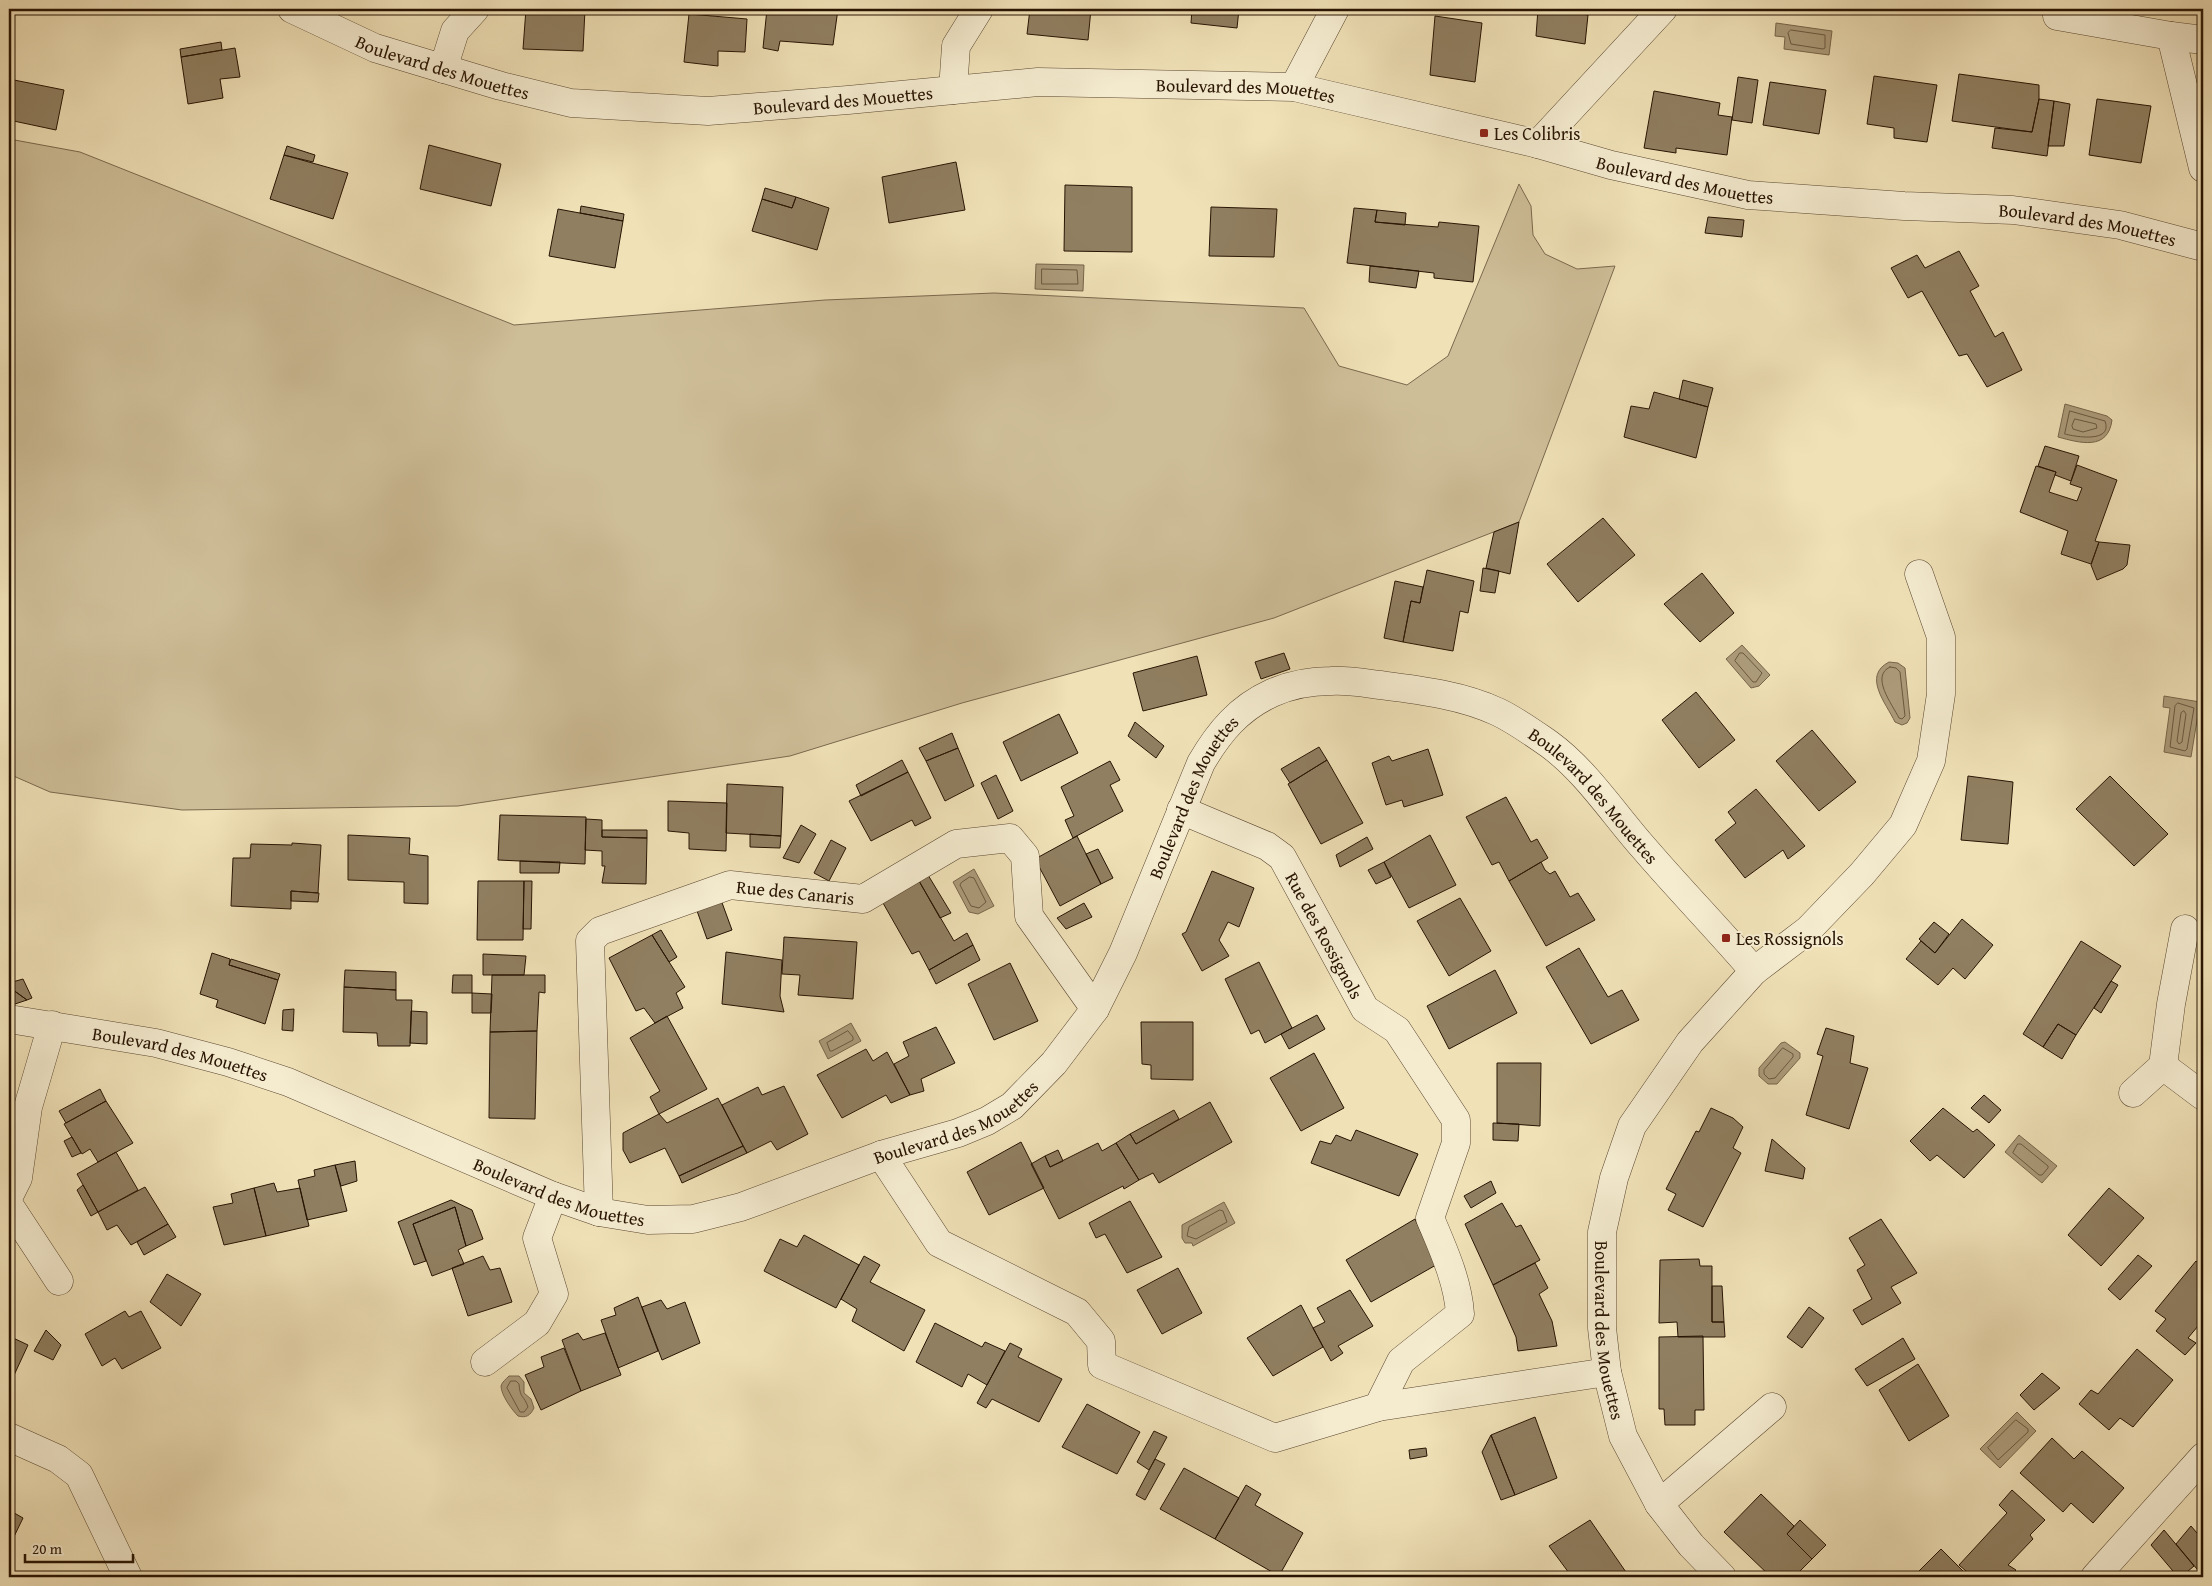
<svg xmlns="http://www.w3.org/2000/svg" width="2212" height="1586" font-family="'Gentium Book Plus',serif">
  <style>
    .green { fill: #cebe98; stroke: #7b694e }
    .water { fill: #ac9b7a; stroke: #77654a }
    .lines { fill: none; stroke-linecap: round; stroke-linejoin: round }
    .shore { stroke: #6a583e; stroke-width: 1 }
    .building { fill: #907f61; stroke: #281403 }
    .minor-casing { stroke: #5a4730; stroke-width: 29 }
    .minor { stroke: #f5ecd0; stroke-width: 28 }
    .poi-dot { fill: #8f2418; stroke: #f5ecd0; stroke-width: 2 }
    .labels { text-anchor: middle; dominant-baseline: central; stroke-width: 4; stroke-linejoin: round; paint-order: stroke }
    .street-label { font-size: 18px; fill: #281403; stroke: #f5ecd0 }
    .poi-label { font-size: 18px; fill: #281403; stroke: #f5ecd0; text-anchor: start }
  </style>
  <rect width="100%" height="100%" fill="#f0e1b7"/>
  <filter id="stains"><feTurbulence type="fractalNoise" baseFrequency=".004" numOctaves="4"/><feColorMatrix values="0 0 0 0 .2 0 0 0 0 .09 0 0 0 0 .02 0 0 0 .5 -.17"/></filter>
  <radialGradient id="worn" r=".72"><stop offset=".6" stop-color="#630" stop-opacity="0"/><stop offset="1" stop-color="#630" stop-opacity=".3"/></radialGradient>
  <path class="green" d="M9 139 80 152 514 325 825 300 994 293 1304 308 1339 366 1407 385 1448 356 1519 184 1531 206 1533 235 1545 254 1577 269 1615 266 1519 522 1274 618 962 703 790 756 458 806 182 810 50 792 9 774Z"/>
  <path class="water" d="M1776 23 1832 31 1829 55 1784 49 1785 37 1775 36Z
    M1036 264 1084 265 1083 291 1035 289Z
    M2065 404 2107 416 2112 420C2108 451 2080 443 2058 437Z
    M1742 645 1770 675 1759 686 1751 688 1726 659Z
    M1889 662 1898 663 1905 668 1910 718 1907 723 1902 725 1895 722C1886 703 1862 676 1889 662Z
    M2164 696 2200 702 2191 757 2164 752 2170 708 2163 707Z
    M974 869 994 906 978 914 969 912 953 882Z
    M851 1023 861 1041 828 1059 819 1041Z
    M1785 1042 1800 1053V1058L1777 1084H1768L1759 1076V1068L1781 1043Z
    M2019 1135 2057 1166 2042 1183 2005 1152Z
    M1224 1202 1235 1223 1193 1246 1192 1243H1185L1182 1238V1225Z
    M509 1376H519L524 1382V1393L531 1399 534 1408C530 1416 526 1418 518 1416 512 1410 501 1395 501 1386 502 1382 506 1379 509 1376Z
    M2017 1412 2036 1431 2000 1468 1980 1449Z"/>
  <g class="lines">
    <path class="shore" d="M1791 30 1825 35V48L1823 49 1791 44 1788 33Z
      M1042 269 1077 270 1078 284H1042Z
      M2070 411 2105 421C2113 443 2076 437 2065 434Z
      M2075 419 2096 424 2097 428 2083 432 2073 429 2072 426Z
      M1740 653H1743L1762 673 1756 682H1753L1735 661Z
      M1890 667 1896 668 1900 672 1905 716 1902 719 1899 718C1892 704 1870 676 1890 667Z
      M2178 703 2194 708 2187 749 2185 751 2170 747 2175 706Z
      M2184 711 2186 714 2182 742 2179 744 2177 741 2181 713Z
      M970 877 974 878 986 902 979 908 971 906 960 885 961 883Z
      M848 1031 853 1037V1040L832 1051H830L827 1043Z
      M1783 1048 1793 1054V1057L1775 1078 1769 1079 1764 1074V1070Z
      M2018 1144H2021L2048 1166V1168L2042 1175H2039L2013 1153Z
      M1220 1210 1223 1211 1227 1222 1196 1239 1187 1236 1189 1227Z
      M511 1381H516L519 1384C520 1399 524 1395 528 1407L524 1412H520L507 1388Z
      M2016 1420 2028 1429V1432L1998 1460 1988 1448Z"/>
  </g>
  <path class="building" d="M526 9H585L583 51 523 49Z
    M767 9H838L833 45 780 41 778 51 763 48Z
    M1030 9H1091L1088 40 1027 34Z
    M1111 9H1132L1131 13 1111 12Z
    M1192 9H1239L1237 28 1191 23Z
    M1538 9H1583L1582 14 1588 15 1585 44 1536 36Z
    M689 14 747 19 745 52 718 51V66L684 62Z
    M1435 16 1482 23 1475 82 1430 75Z
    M221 42 222 50 181 57 180 49Z
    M235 48 240 77 220 79 223 98 188 104 181 57Z
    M1959 74 2039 85V99L2032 132 1952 121Z
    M1874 76 1937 85 1927 142 1894 138V128L1867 124Z
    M1738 77 1758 80 1752 123 1732 120Z
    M9 79 64 90 56 130 9 120Z
    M1770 82 1826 90 1819 134 1763 125Z
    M1654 91 1720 103 1718 115 1732 117 1727 155 1676 148V153L1644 148Z
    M2039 99 2054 101 2047 156 1992 148 1995 128 2032 132Z
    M2097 99 2151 106 2141 163 2089 155Z
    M2054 101 2070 104 2064 146H2048Z
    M429 145 501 164 491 206 420 189Z
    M287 146 315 155 313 162 284 155Z
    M284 155 348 173 333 219 270 199Z
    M956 162 965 210 889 223 882 177Z
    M1065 185 1132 187V252L1064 251Z
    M765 188 796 197 792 208 762 199Z
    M796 197 829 208 817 250 752 231 762 199 792 208Z
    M581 206 624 214 623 221 580 213Z
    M1211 207 1277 209 1274 257 1209 256Z
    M1354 208 1377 210 1375 222 1438 227 1439 222 1479 226 1473 282 1434 278V273L1347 263Z
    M558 209 623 221 615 268 549 256Z
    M1377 210 1406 213 1405 225 1375 222Z
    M1708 217 1744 220 1742 237 1705 233Z
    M1959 251 1979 286 1970 291 1995 337 2003 332 2022 370 1987 387 1967 354 1959 356 1922 291 1908 298 1891 268 1917 255 1925 268Z
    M1370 266 1419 271 1416 288 1369 282Z
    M1683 380 1713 388 1708 407 1679 399Z
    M1654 392 1708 407 1696 458 1624 437 1631 406 1649 409Z
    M2045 446 2079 456 2071 481 2055 475 2056 472 2038 466Z
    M2077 465 2117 480 2095 541 2099 542 2091 564 2061 554 2068 531 2020 512 2036 466 2056 472 2049 492 2077 501 2082 488 2070 484Z
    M1603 518 1635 555 1578 602 1547 564Z
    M1519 522 1510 574 1486 568 1494 532Z
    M2099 542 2130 545 2127 565 2123 569 2097 580 2091 565Z
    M1483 568 1499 571 1495 593 1480 591Z
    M1427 570 1474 581 1468 613 1460 611 1453 651 1403 642 1411 601 1420 603Z
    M1702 573 1734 613 1700 642 1664 604Z
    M1395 581 1423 587 1420 603 1411 601 1403 642 1384 638Z
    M1284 653 1290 669 1261 679 1255 662Z
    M1197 656 1207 695 1143 711 1133 673Z
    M1696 692 1735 740 1699 768 1662 720Z
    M1059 714 1078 753 1021 781 1003 742Z
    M1135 722 1164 746 1156 758 1128 736Z
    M1812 730 1856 782 1819 811 1776 761Z
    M952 733 958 748 926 761 919 748Z
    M1319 747 1327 760 1290 783 1281 769Z
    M958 748 974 786 945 801 926 761Z
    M1428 749 1443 795 1404 807 1402 800 1386 805 1372 763 1389 756 1392 761Z
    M902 760 908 772 861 796 856 785Z
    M1327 760 1363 823 1321 844 1288 784Z
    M1110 761 1120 780 1110 785 1123 811 1073 838 1065 820 1074 816 1061 787Z
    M908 772 931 818 915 826 912 820 871 841 849 801Z
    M996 775 1013 811 998 819 981 783Z
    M1968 776 2013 782 2008 844 1961 840Z
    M2110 776 2168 834 2134 866 2076 809Z
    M727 784 783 787 781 836 726 833Z
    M1756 789 1805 846 1788 859 1783 850 1745 878 1715 840 1736 823 1728 812Z
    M1506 797 1531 842 1537 839 1548 858 1509 881 1499 862 1492 865 1466 817Z
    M668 801 727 803 726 851 689 849V833L668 831Z
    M500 815 586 817 585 864 498 860Z
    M586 819 602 820V837L647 838 646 884 602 883 605 866H602V851L585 850Z
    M801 825 816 834 799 863 783 858Z
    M602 830H647V838L602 837Z
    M750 834 781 836 780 848 750 847Z
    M348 835 410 838 409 854 428 856V904L404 903V882L348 880Z
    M1430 835 1456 885 1409 908 1384 862Z
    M1077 836 1101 884 1060 906 1035 859Z
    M1367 837 1373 849 1340 867 1336 855Z
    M831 840 846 848 829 881 814 873Z
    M292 843 321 845 318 893 291 891V909L231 906 233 858H250L251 844 292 845Z
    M1098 849 1113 878 1101 884 1086 854Z
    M520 861 560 862 559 873H520Z
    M1384 862 1391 877 1376 884 1368 870Z
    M1541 862 1545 870 1550 874 1555 871 1570 897 1578 893 1595 920 1546 946 1509 881Z
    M1212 871 1254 888 1239 927 1228 922 1219 940 1229 956 1202 971 1182 934 1186 932Z
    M928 875 951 913 940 918 919 881Z
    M478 881H524L523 940H477Z
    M524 881H532L531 929H523Z
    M919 881 954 941 967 933 973 945 929 970 919 951 912 954 883 903Z
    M291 891 319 893 318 902 291 901Z
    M1460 898 1491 951 1449 976 1417 921Z
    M721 900 732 930 707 939 696 908Z
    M1084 903 1092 917 1066 929 1057 918Z
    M1962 919 1993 945 1965 979 1953 968 1938 985 1906 959 1921 941 1935 953Z
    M1934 922 1949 934 1935 953 1919 939Z
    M661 930 677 957 669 962 652 935Z
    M652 935 685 987 676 993 683 1008 655 1023 644 1008 636 1011 609 958Z
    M784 937 857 942 853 999 798 995 800 975 782 974Z
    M2081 941 2121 966 2076 1035 2058 1024 2043 1047 2023 1034Z
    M973 945 980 960 936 984 929 970Z
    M1579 948 1608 997 1622 990 1639 1020 1591 1044 1546 967Z
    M726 952 782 960 780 996 784 1012 722 1004Z
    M212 953 230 959 229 965 278 980 265 1024 216 1007 218 1000 200 994Z
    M483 954 526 956 524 975H483Z
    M231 959 280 974 278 980 229 965Z
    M1259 962 1292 1028 1265 1043 1259 1030 1251 1034 1225 979Z
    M1010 963 1038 1021 994 1040 968 984Z
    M345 970 396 972V990L344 987Z
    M1495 970 1517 1013 1449 1049 1427 1006Z
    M453 975H472V993H452Z
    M492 975H545V993L539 992 537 1031 490 1032Z
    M23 979 32 998 27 1000 9 987V983Z
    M2111 981 2118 985 2101 1013 2094 1008Z
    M9 987 27 1000 9 1006Z
    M344 987 396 990V1000H412L410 1046H378L377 1033 343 1032Z
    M472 993 492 994 491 1013H472Z
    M294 1009 293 1031 282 1030 283 1010Z
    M411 1011 427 1012V1044L410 1043Z
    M1317 1015 1325 1029 1289 1049 1281 1034Z
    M667 1016 707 1089 659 1114 650 1097 660 1091 630 1038Z
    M1141 1022H1193V1080L1151 1079V1065L1142 1064Z
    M2058 1024 2076 1035 2062 1059 2043 1047Z
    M936 1027 955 1063 921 1079 924 1091 910 1095 894 1064 909 1056 903 1042Z
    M1826 1028 1854 1036 1850 1063 1868 1068 1849 1129 1806 1115 1823 1056 1817 1054Z
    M537 1031 535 1119 489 1118 490 1032Z
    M866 1049 873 1061 887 1052 910 1095 891 1103 886 1095 842 1118 817 1075Z
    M1314 1053 1344 1108 1301 1131 1270 1078Z
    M1497 1063H1541L1540 1126 1497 1123Z
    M784 1086 808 1134 777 1150 771 1141 747 1153 722 1105 758 1087 762 1095Z
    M100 1089 106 1101 66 1123 59 1111Z
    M1984 1095 2001 1110 1989 1123 1971 1108Z
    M718 1098 743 1146 679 1176 665 1148 630 1163 623 1150V1133L659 1114 667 1123Z
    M106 1101 133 1143 98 1162 90 1149 82 1154 64 1124Z
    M1210 1102 1232 1142 1159 1183 1153 1173 1139 1180 1116 1143 1130 1134 1136 1144Z
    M1711 1108 1733 1118 1743 1127 1733 1148 1741 1153 1703 1227 1668 1210 1676 1194 1666 1189 1696 1131 1699 1132Z
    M1943 1108 1973 1132 1977 1129 1995 1145 1964 1178 1937 1155 1930 1161 1910 1141Z
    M1174 1110 1179 1119 1136 1144 1130 1134Z
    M1493 1123 1519 1124 1518 1141 1493 1140Z
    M1356 1130 1418 1154 1399 1196 1311 1163 1320 1141 1331 1144 1336 1135 1351 1141Z
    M72 1137 81 1153 72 1157 64 1141Z
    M1772 1139 1805 1168 1803 1179 1765 1171Z
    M1021 1142 1044 1188 989 1215 967 1172Z
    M1098 1143 1102 1151 1116 1143 1139 1180 1124 1189 1123 1186 1059 1219 1031 1164 1045 1156 1050 1167Z
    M743 1146 747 1153 682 1183 679 1176Z
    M1058 1150 1063 1161 1050 1167 1045 1156Z
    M116 1152 138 1190 98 1212 77 1174Z
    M355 1161 357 1181 341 1186 335 1165Z
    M335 1165 347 1211 307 1220 298 1180 315 1176 314 1170Z
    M1491 1181 1496 1193 1471 1208 1464 1196Z
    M274 1183 277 1192 300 1188 309 1226 266 1236 254 1188Z
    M83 1185 98 1212 91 1216 77 1190Z
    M145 1187 168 1224 131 1245 117 1225 107 1230 98 1212Z
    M254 1188 266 1236 224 1245 213 1207 233 1203 231 1194Z
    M2109 1188 2144 1218 2101 1266 2068 1235Z
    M451 1200 472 1210 483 1239 466 1246 455 1207 413 1224 426 1261 414 1265 398 1222Z
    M1130 1201 1162 1257 1127 1273 1105 1234 1096 1238 1089 1223Z
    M1502 1203 1516 1227 1521 1225 1540 1260 1493 1285 1465 1224Z
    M455 1207 466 1246 458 1250 464 1264 432 1276 413 1224Z
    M1415 1219 1436 1265 1371 1302 1346 1260Z
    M1881 1219 1917 1273 1891 1287 1901 1303 1862 1325 1853 1310 1872 1299 1857 1270 1865 1265 1849 1238Z
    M168 1224 176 1237 144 1255 137 1242Z
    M804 1235 859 1265 836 1308 764 1271 780 1239 797 1247Z
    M2138 1255 2152 1266 2120 1300 2108 1289Z
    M483 1256 490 1270 500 1268 512 1302 468 1316 452 1268Z
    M864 1256 880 1265 870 1282 925 1310 904 1351 852 1321 857 1309 841 1299Z
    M1699 1259 1700 1266H1712V1322H1724L1725 1337H1678L1677 1322 1659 1323 1660 1260Z
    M2196 1261 2203 1267V1320L2188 1338 2196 1343 2185 1355 2156 1331 2166 1319 2155 1311Z
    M1535 1263 1548 1288 1539 1294 1552 1321 1557 1346 1518 1351 1516 1337 1493 1285Z
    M1178 1268 1202 1313 1162 1334 1137 1290Z
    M167 1274 201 1294 181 1326 150 1302Z
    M1712 1286H1722L1724 1322H1712Z
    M1350 1290 1373 1326 1338 1346 1343 1353 1331 1361 1313 1328 1325 1322 1317 1308Z
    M638 1297 658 1351 618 1368 601 1320 616 1315 614 1308Z
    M661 1300 667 1309 685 1302 700 1343 662 1360 642 1307Z
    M1301 1305 1323 1347 1273 1376 1247 1338Z
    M1809 1307 1824 1318 1802 1348 1787 1337Z
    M125 1311 129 1317 141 1311 161 1348 122 1369 115 1358 102 1366 85 1334Z
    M935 1323 982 1347 985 1342 1005 1351 987 1385 968 1374 962 1387 916 1362Z
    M46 1330 61 1345 53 1360 34 1351Z
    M578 1333 583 1340 605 1333 621 1375 581 1391 562 1340Z
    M9 1336 28 1345 9 1386Z
    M1703 1336 1704 1410H1695V1425H1665L1664 1409H1659V1337Z
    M1903 1338 1915 1359 1867 1386 1855 1369Z
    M1010 1343 1022 1349 1018 1357 1062 1379 1039 1422 992 1399 986 1408 977 1403Z
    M564 1348 581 1391 541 1410 525 1375 544 1367 541 1357Z
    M2137 1349 2173 1380 2133 1427 2120 1418 2109 1430 2079 1404 2091 1390 2098 1394Z
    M1918 1364 1949 1416 1909 1441 1879 1390Z
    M2042 1373 2060 1388 2034 1410 2020 1395Z
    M1087 1404 1140 1432 1117 1474 1062 1447Z
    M1535 1417 1557 1478 1515 1495 1491 1435Z
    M1154 1431 1167 1437 1149 1470 1137 1462Z
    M1491 1435 1515 1495 1501 1500 1482 1452Z
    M2052 1438 2074 1459 2082 1451 2124 1488 2093 1523 2071 1503 2063 1512 2020 1473Z
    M1426 1448 1427 1456 1410 1459 1409 1450Z
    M1155 1459 1165 1464 1145 1500 1136 1495Z
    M1184 1468 1239 1498 1215 1539 1160 1509Z
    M1246 1485 1261 1494 1255 1505 1303 1533 1279 1576 1215 1539Z
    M2012 1490 2045 1520 2030 1535 2033 1539 2008 1565 2016 1570 2009 1577H1973L1959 1565 2007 1513 1999 1505Z
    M1761 1494 1794 1526 1787 1534 1812 1559 1794 1577H1771L1724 1532Z
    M9 1510 23 1518 9 1547Z
    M1590 1520 1628 1575 1624 1577H1572L1549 1546Z
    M1800 1520 1826 1545 1812 1559 1787 1534Z
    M2191 1526 2203 1540 2202 1575 2176 1544Z
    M2164 1530 2194 1566 2181 1577H2178L2151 1545Z
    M1941 1549 1969 1577H1913Z
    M18 1574 19 1577H9V1576Z"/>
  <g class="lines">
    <g class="minor-casing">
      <g id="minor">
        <path id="s1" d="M292 9 375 48 501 86 571 103 708 111 848 100 1038 82 1294 87 1538 144 1611 165 1748 195 1904 206 2013 210 2120 225 2203 247"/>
        <path d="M2057 16 2171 36 2203 168"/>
        <path d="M2171 36 2203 40"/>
        <path d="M443 69 455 31 475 9"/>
        <path d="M1294 87 1335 9"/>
        <path d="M953 90 956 46 979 9"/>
        <path d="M1538 144 1663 9"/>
        <path id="s2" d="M1181 810 1267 846 1282 857 1365 1009 1397 1030 1456 1120V1143L1430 1218C1443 1249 1458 1281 1460 1314L1401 1361 1378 1407"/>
        <path d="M2185 929 2171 1004 2163 1066 2203 1096"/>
        <path d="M1754 971 1808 930 1862 874 1903 825 1931 761 1941 694V637L1919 574"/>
        <path id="s3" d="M9 1019 156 1043 228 1062 288 1082 553 1196 599 1212 648 1220 693 1219 741 1207 881 1155 958 1133 987 1121 1012 1106 1054 1063 1095 1009 1123 953 1201 763C1219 732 1239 708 1272 693 1290 685 1312 681 1331 681 1347 680 1364 683 1380 685 1419 690 1462 695 1498 712 1515 720 1533 733 1549 744 1586 771 1613 813 1643 847 1679 889 1718 929 1754 971L1690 1042 1632 1126 1614 1178 1602 1232V1328L1607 1372 1623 1436 1659 1504 1691 1545 1722 1577"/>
        <path d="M2133 1093 2163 1066"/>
        <path d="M881 1155 939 1243 1077 1312 1101 1341 1102 1365 1275 1438 1378 1407 1607 1372"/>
        <path d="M9 1196 18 1178 28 1107 52 1025"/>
        <path d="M9 1205 59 1281"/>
        <path id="s4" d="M599 1212 590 941 600 931 730 885 863 899 956 844 1010 838 1025 856 1029 916 1095 1009"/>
        <path d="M485 1362 537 1323 554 1294 537 1238 553 1196"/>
        <path d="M9 1437 58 1459 79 1475 128 1577"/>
        <path d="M1659 1504 1772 1407"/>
        <path d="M2095 1577 2203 1457"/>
      </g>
    </g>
    <use href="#minor" class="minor"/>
  </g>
  <g class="poi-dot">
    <rect x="1479" y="128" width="10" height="10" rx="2.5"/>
    <rect x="1721" y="933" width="10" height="10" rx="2.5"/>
  </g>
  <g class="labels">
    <g class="street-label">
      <text stroke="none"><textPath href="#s1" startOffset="162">Boulevard des Mouettes</textPath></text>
      <text stroke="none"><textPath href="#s1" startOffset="972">Boulevard des Mouettes</textPath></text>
      <text stroke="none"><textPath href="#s1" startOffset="568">Boulevard des Mouettes</textPath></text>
      <text stroke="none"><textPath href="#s1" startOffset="1422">Boulevard des Mouettes</textPath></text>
      <text stroke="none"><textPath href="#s1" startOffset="1828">Boulevard des Mouettes</textPath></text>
      <text stroke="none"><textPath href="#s3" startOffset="1915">Boulevard des Mouettes</textPath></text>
      <text stroke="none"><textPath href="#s3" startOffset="1420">Boulevard des Mouettes</textPath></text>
      <text stroke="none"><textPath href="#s4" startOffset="489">Rue des Canaris</textPath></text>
      <text stroke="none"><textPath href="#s2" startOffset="201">Rue des Rossignols</textPath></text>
      <text stroke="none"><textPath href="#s3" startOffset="175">Boulevard des Mouettes</textPath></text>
      <text stroke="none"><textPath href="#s3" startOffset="1000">Boulevard des Mouettes</textPath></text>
      <text stroke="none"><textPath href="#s3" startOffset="580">Boulevard des Mouettes</textPath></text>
      <text stroke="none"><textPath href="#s3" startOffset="2560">Boulevard des Mouettes</textPath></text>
    </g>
    <g class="poi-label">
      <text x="1494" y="133">Les Colibris</text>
      <text x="1736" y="938">Les Rossignols</text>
    </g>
  </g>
  <rect width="2212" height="1586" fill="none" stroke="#f0e1b7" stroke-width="30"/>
  <rect x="10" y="10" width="2192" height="1566" fill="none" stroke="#281403" stroke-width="2.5"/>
  <rect x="15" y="15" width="2182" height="1556" fill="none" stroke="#281403"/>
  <path d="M25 1554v8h108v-8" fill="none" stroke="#281403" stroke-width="2.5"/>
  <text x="32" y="1554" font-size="15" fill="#281403" stroke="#f5ecd0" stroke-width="4" paint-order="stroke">20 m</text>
  <rect width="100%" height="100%" filter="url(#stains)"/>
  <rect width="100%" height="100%" fill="url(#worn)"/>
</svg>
